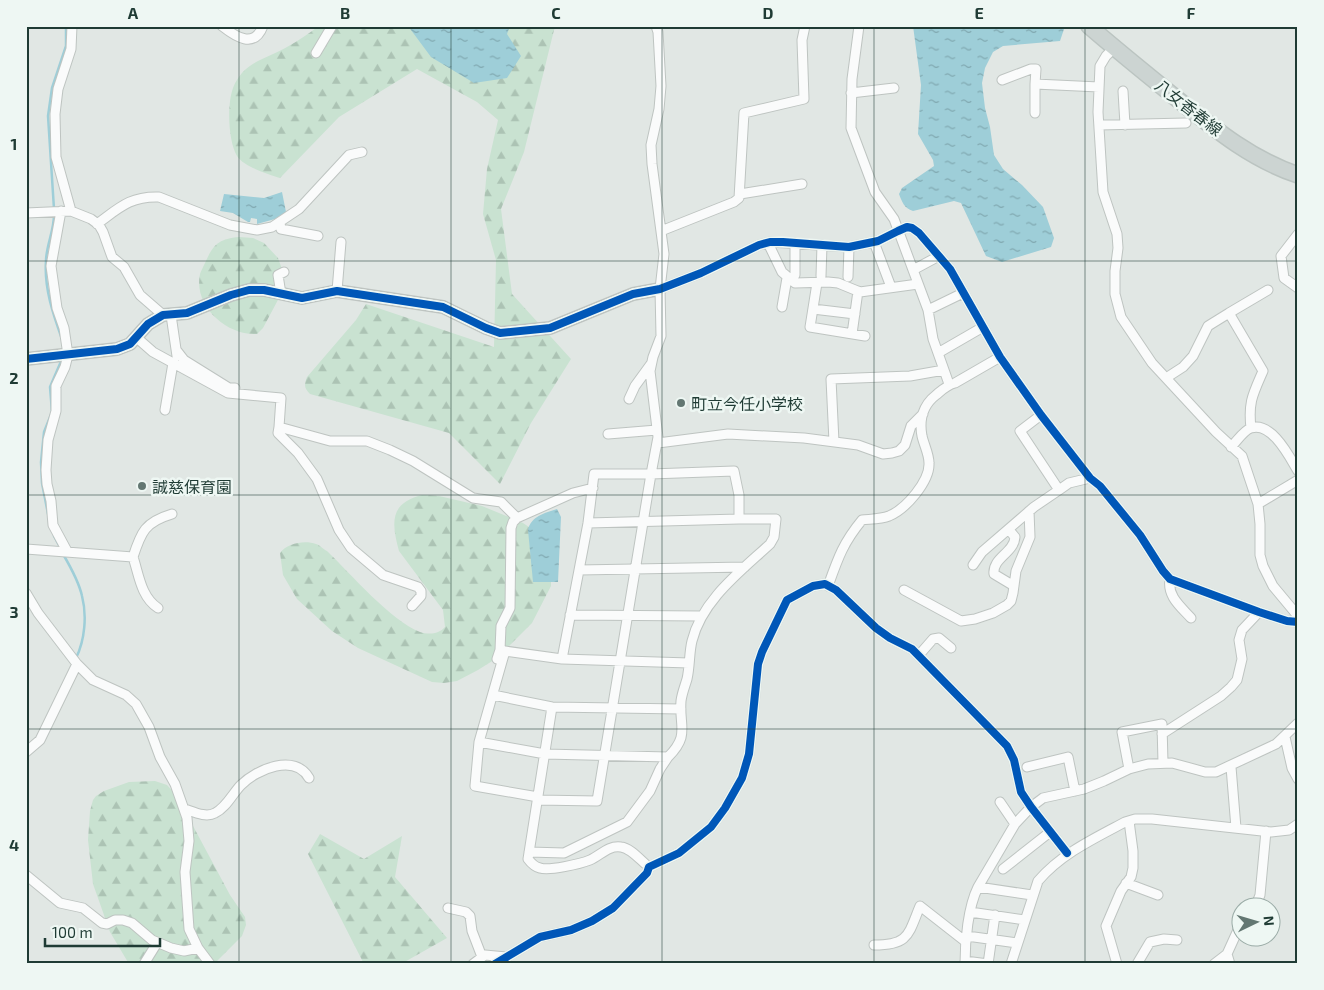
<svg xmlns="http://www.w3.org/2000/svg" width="1324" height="990" font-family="'Exo 2','Noto Sans JP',sans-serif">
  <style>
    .forest { fill: url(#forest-firs) }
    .water { fill: url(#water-ripples) }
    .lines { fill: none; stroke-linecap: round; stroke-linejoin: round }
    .stream { stroke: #9eced8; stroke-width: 2.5 }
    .minor-casing { stroke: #bec4c1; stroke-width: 11 }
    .tertiary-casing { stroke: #bec4c1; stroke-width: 14 }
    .primary-casing { stroke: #bbc4c1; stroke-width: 18 }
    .minor { stroke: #fafbfb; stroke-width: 9 }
    .tertiary { stroke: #fafbfb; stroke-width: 11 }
    .primary { stroke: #ccd4d2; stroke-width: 15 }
    .cycleway-casing { stroke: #eef7f3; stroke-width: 11 }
    .cycleway { stroke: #0057b8; stroke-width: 8 }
    .grid { fill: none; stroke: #1f3b34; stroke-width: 1; stroke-opacity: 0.55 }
    .poi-dot { fill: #637772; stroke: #eef7f3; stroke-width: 2 }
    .labels { text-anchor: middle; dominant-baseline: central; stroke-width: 5; stroke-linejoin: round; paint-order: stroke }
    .street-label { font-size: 16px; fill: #1f3b34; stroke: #eef7f3 }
    .poi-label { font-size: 16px; fill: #1f3b34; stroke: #eef7f3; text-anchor: start }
    .neatline { fill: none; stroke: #1f3b34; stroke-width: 2 }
    .grid-label { font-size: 16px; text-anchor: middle; font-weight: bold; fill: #1f3b34 }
  </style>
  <defs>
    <pattern id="forest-firs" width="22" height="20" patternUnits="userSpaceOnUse" patternTransform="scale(1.25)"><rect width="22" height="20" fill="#c9e2d1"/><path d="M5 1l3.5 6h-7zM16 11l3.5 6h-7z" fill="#acc3b4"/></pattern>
    <pattern id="water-ripples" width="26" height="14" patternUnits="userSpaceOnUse" patternTransform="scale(1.25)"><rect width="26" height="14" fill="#9eced8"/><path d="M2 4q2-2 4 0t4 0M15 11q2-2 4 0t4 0" fill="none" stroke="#80a8b0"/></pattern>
  </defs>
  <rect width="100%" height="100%" fill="#e1e7e4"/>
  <path class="forest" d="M319 26H555L524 152 501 209 512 294 571 359 531 423 500 484 449 433 310 394C304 388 304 385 307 377L356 320 366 304 494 347 496 260 483 214 487 169 498 120 477 102 417 69 339 117 280 178C268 174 244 167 237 156 228 141 227 104 233 88 235 82 241 73 246 69 256 60 275 54 287 47 298 41 309 33 319 26Z
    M239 237 253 238 264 243 278 258 283 272 279 298 263 328 257 334C227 336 193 306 200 274 201 271 203 267 205 263 213 245 218 239 239 237Z
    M422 495 439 496 482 506 523 523 532 529 551 573V586L532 623 497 658 478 670 457 681 444 683 432 682 358 648 332 631 297 599 283 575 280 553C287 543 305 540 316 544 320 545 323 549 327 551 350 573 391 621 420 632 429 635 439 634 445 627L443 610 399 551C391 522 390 503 422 495Z
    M155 781 167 785 177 796 230 895 245 917 246 925 242 936 214 964H129L110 932 93 884 88 840 90 811 93 800 96 796 104 791 129 782Z
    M320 834 364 859 402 836 395 877 447 938 401 964H364L308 854Z"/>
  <path class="water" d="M408 26H510L507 34 521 56 507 78 474 83 431 57Z
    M913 26H1065L1060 41 1003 46 993 52 985 68 982 83 985 108 990 127 994 155 1003 169 1022 185 1043 207 1054 238 1051 247 1002 262 986 256 961 203 954 201 913 211C904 208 902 202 899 194L902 188 934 166 933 160 918 134 921 85Z
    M282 192 286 212 275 219 257 224V219L251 218 250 222H248L233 213 220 211 224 194 264 198Z
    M557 509 561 517 558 582H533L528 530C531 516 545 513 557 509Z"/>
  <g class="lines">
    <path class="stream" d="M54 209 48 116 52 88 66 46V26
      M54 215C54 231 46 246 46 261 44 288 53 314 62 339
      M48 514 42 483 41 462 44 432 52 412 50 387 62 359
      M54 536 61 549
      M63 554C70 566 79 582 82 596 87 615 85 640 76 658"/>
    <g class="minor-casing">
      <path id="minor" d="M222 26C236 37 254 49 263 26
        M859 26 852 79 851 128 875 192 894 219 928 310 933 339 949 384
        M1114 48 1106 56 1100 66 1098 112 1103 192 1117 234 1118 248 1115 271V294L1121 317 1152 363 1216 432 1242 456 1258 504 1260 524V555L1263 566 1273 586 1298 616
        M316 53 332 26
        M1002 80 1031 69H1036L1035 84
        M1123 91 1125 125
        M851 93 894 88
        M1035 113V84L1099 87
        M1099 125 1186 123
        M740 194 802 184
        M61 211 51 266 57 308 64 328 68 355 65 367 56 386V411L48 440 46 470 47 484 51 501 53 525 67 551
        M71 211 56 157 55 114 58 89 71 49 72 26
        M26 213 71 211 91 219 99 225 103 232 112 257 124 267 140 295 163 315
        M280 223 281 229 318 236
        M97 224C119 208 130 196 159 197L230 225 257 230 272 227 299 209 349 155 362 152
        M661 231 734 202 739 198 744 113 804 99 802 40 805 26
        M1298 234 1281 256 1284 278 1298 288
        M874 242 891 287
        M768 243 782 272 795 283 828 282 838 283 860 292 918 284
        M913 270 939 256
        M795 275V243
        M821 276 822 245
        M848 277 849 247
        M817 283 810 327 865 336
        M660 289 701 273 759 245 770 242 849 247 878 241 898 231 907 227 912 228 919 233 950 269 1000 357 1041 415 1090 478 1100 486 1140 535 1163 571 1170 579 1259 612 1287 621 1298 622
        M337 291 341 242
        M281 294 278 275 284 272
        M782 307 787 278
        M813 309 855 314
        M928 310 963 293
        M1229 313 1268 290
        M171 315 177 356
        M852 334 858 291
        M137 338 153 352 228 393 281 398 279 427 330 441H367L390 450 413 461 473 498 501 502 517 518
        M177 351 184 360 229 388H235
        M938 353 983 327
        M1166 378 1183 367 1193 356 1208 326 1229 313 1263 371C1253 394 1248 402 1251 428
        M629 399 635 386 651 364
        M165 410 173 363
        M1041 415 1020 431 1059 490 1069 483 1090 478
        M279 427 278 433 298 453 317 479 339 530 351 548 383 575 418 587 421 591V596L412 606
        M608 434 657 430
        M834 442 831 379 910 376 944 370
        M658 443 728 434 804 438 858 445 883 454 892 453 899 451 905 445 911 426 923 414
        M1231 447C1237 441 1244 430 1251 428 1272 421 1290 458 1298 471
        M1258 504 1298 480
        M588 523 739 519V495L734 471 651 474H594L588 523 562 659 689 663
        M1009 530 1015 537C1014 553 992 558 994 574L1014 586
        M26 549 133 557C141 532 145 522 172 514
        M133 557C139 575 141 597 158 608
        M973 565 982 552 1034 507 1059 490
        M579 570 745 567
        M1170 579C1167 596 1180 606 1191 618
        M828 586C838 558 843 543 862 520 871 519 881 519 889 516 906 509 930 481 929 463 929 454 924 445 922 436 919 420 923 405 936 395 942 390 947 385 955 383L1000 357
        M904 590 961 621 975 619 993 613 1007 605 1011 601 1013 593 1016 571 1030 537 1029 511
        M26 593 38 613 77 664 93 680 126 695 136 704 149 727 160 757 175 784 187 818 189 841 185 872 189 929 198 948 210 964
        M570 615 702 616
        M919 655 933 639 939 638 951 648
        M497 659 500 650 501 626 510 608 511 528 513 522 517 518 573 493 593 488
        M493 695 552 707 681 709
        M552 707 528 859C531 863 535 867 540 868 549 871 580 864 590 860 600 856 608 845 621 847 631 848 641 861 649 867
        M1162 734 1221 696 1231 687 1237 680 1242 659 1239 640 1242 630 1259 612
        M1285 737 1292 768 1298 779
        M479 742 545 754 668 757C690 735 679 727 681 701 682 693 685 686 687 679 690 666 689 653 692 641 702 600 741 571 770 544L774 537 776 519H739
        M26 752 40 740 77 664
        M1027 767 1068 757 1075 791
        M1231 767 1236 828
        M1129 769 1122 732 1162 724 1163 763
        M538 797 475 786 479 742 505 651 562 659
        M538 800 597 801 651 474 658 437 650 371 653 357 661 336 660 289 664 254 652 164 651 145 659 109 661 86 658 32 656 26
        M1000 802 1015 824
        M185 809C194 812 206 818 215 813 226 808 233 793 241 785 257 769 295 753 309 778
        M529 852 564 853 627 822 650 791 660 769 668 757
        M1003 869 1050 832
        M26 875 60 903 83 908 102 923 107 924 115 920H123L132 923 152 940 171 948 184 951 198 948
        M1126 883 1158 895
        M978 887 1032 895
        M448 908 466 912 470 916 472 931 482 957
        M1255 908 1260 895 1266 831
        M970 912 1025 920
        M967 936 1017 943
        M874 945C909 945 908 935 920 906L966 942
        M965 961 988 964
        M144 964 157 943
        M473 964 485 955 506 957
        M495 964 540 937 571 930 592 921 613 908 647 873 649 867 679 853 711 827 725 808 742 778 749 754 758 664 762 652 787 600 813 586 825 584 836 590 876 628 890 638 912 649 1007 746 1014 760 1021 792 1031 807 1067 853
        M965 964C965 941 968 907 978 887L1015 824 1031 807 1043 798 1084 789 1104 781 1129 769 1148 764 1172 763 1205 772H1216L1276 744 1298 723
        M988 964 995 915
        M1011 964 1038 881C1061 854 1093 839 1125 822L1135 819H1152L1271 832 1289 830 1298 824
        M1117 964 1106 926 1121 891 1131 877 1133 868V851L1129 821
        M1137 964 1150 942 1164 939 1177 940
        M1214 964 1227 954
        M1230 964 1227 954 1242 921"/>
    </g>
    <g class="tertiary-casing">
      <path id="tertiary" d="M26 359 117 349 130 344 148 324 163 315 187 313 231 295 249 290H264L302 298 337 291 443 307 486 328 500 333 550 328 633 294 660 289"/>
    </g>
    <g class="primary-casing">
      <path id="primary" d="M1089 26C1119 52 1150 77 1181 102 1217 131 1253 160 1298 175"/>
    </g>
    <use href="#minor" class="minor"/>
    <use href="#tertiary" class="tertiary"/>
    <use href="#primary" class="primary"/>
    <g class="cycleway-casing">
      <path id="cycleway" d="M26 359 117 349 130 344 148 324 163 315 187 313 231 295 249 290H264L302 298 337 291 443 307 486 328 500 333 550 328 633 294 660 289 701 273 759 245 770 242H783L849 247 878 241 898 231 907 227 912 228 919 233 950 269 1000 357 1041 415 1090 478 1100 486 1140 535 1163 571 1170 579 1259 612 1287 621 1298 622
        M495 964 540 937 571 930 592 921 613 908 647 873 649 867 679 853 711 827 725 808 742 778 749 754 758 664 762 652 787 600 813 586 825 584 836 590 876 628 890 638 912 649 1007 746 1014 760 1021 792 1031 807 1067 853"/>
    </g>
    <use href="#cycleway" class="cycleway"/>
  </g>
  <path class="grid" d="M239 26V964M451 26V964M662 26V964M874 26V964M1085 26V964M26 261H1298M26 495H1298M26 729H1298"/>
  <g class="poi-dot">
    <circle cx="681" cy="403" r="5"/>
    <circle cx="142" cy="486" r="5"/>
  </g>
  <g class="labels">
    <g class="street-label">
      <text transform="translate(1189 107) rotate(38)">八女香春線</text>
    </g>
    <g class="poi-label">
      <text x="691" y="403">町立今任小学校</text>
      <text x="152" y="486">誠慈保育園</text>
    </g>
  </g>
  <rect width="1324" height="990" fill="none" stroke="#eef7f3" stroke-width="55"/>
  <g transform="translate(1256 922) rotate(85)"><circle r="24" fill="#eef7f3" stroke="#9baca7"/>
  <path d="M0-4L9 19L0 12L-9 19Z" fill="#637772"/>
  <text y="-8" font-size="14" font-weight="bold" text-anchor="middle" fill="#1f3b34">N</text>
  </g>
  <path d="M45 938v8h115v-8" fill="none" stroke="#1f3b34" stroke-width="2.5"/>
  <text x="52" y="938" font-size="15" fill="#1f3b34" stroke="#eef7f3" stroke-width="4" paint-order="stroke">100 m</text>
  <rect x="28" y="28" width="1268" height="934" class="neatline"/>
  <g class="grid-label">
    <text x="133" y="19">A</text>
    <text x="345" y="19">B</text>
    <text x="556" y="19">C</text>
    <text x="768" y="19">D</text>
    <text x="979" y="19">E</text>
    <text x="1191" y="19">F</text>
    <text x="14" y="150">1</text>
    <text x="14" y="384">2</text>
    <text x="14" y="618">3</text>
    <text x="14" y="851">4</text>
  </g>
</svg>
